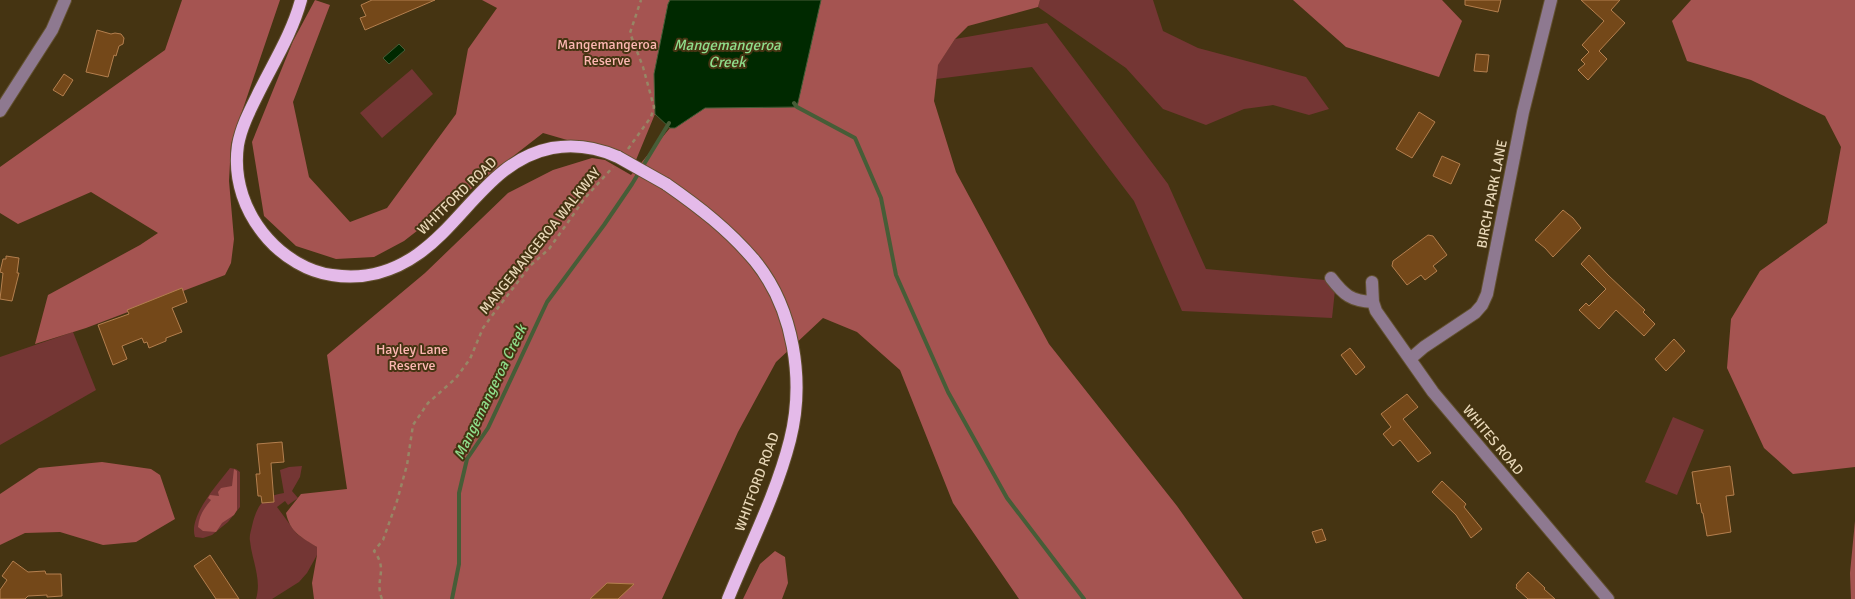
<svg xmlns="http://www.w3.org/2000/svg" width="1855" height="599" font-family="Signika,sans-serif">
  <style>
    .green { fill: #743634 }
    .forest { fill: #a55451 }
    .water { fill: #002900; stroke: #465d37 }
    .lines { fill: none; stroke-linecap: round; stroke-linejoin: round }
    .stream { stroke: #465d37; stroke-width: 4 }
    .building { fill: #744819; stroke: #b47f4e }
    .minor-casing { stroke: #625130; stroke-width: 14 }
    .major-casing { stroke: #625130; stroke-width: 14 }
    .path { stroke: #978665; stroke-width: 2.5; stroke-dasharray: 4 4; stroke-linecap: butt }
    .minor { stroke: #8e7990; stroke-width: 12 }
    .major { stroke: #e4bae9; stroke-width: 12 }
    .major-bridge-casing { stroke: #625130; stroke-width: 14; stroke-linecap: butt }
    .major-bridge { stroke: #e4bae9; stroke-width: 12 }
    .labels { text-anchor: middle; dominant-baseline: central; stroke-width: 4; stroke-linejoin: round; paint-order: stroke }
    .park-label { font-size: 14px; fill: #fdb7b2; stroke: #453412 }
    .street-label { font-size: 14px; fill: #e8d7b7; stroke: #453412 }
    .water-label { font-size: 15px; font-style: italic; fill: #8fdd8b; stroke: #453412 }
  </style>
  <rect width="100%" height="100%" fill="#453412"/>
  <path class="green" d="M1040 0H1153L1163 31 1198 48 1306 77 1329 109 1309 115 1273 105 1244 109 1206 125 1163 109 1126 68 1038 7Z
    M1047 23 1168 184 1206 269 1336 281 1332 318 1182 311 1134 201 1032 67 936 79 937 66 955 39Z
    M412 69 433 94 382 138 360 113Z
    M73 332 96 390 0 445V357Z
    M1673 417 1704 430 1677 495 1645 482Z
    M302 466 300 477 292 491 298 498 288 505 285 501 277 507 297 534 317 547V555L307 573 299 582 272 599H256C262 579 252 561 250 541 249 536 251 531 252 526 257 506 262 496 284 493L280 470 289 467Z
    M230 468 236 469 240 472V507L228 522 212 535 203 538 195 537C188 516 218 484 230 468Z"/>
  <path class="forest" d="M182 0H280L231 144 229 181 234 239 231 263 225 275 86 328 35 344 48 295 140 245 158 233 91 192 18 224 0 213V167L165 50Z
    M315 0 330 5 293 102 309 177 350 222 387 208 456 114 468 49 497 8 482 0H670L668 4 654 74 655 114 636 160 543 133 404 241 374 257 336 259 296 246 264 216 252 142 293 41Z
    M821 0H1040L1038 7 968 26 955 39 938 65 934 101 956 172 1049 344 1177 506 1243 599H1019L953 503 900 370 857 332 823 318 776 362 738 432 662 599H314L312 583 317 555V547C301 537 290 532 286 513L301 494 347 489 327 355 425 273 508 193 553 170 592 158 605 160 631 175 670 128H675L705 108 797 107Z
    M1293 0H1442L1462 21 1439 77 1346 47Z
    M1691 0H1855V467L1793 474 1764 448 1727 368 1731 319 1760 271 1827 223 1841 147 1825 116 1751 80 1687 61 1672 21Z
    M102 462 151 469 160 475 175 519 136 542 103 545 60 532 25 533 0 545V494L39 468Z
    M234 469 237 471V510L234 515 222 523 216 532 203 531 198 527C199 516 204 508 211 500L208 498 210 495 219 496 218 492 221 488 232 486Z
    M1855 521V599H1851L1850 573Z
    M775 551 785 557 788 583 782 599H743L760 564Z"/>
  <path class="water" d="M670 0H821L797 107 705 108 675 128H670L655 114 654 74 668 4Z
    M399 44 405 50 389 64 383 58Z"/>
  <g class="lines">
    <path class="stream" d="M794 103 797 107 855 138 881 198 896 275 948 392 1007 498 1084 599
      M452 599 459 564V493L467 459 488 428 547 302 604 225 632 184 669 123"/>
  </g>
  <path class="building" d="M372 0H435L365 30 360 18 366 16 361 5Z
    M1465 0H1501L1498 12 1465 5Z
    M1581 0H1620L1611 10 1625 23 1599 51 1607 59 1588 80 1578 70 1585 64 1581 60 1589 52 1582 45 1604 21Z
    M97 30 111 34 115 33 121 34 124 38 123 44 119 46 116 56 114 55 108 77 86 72Z
    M1476 54 1489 55 1487 72 1474 71Z
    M64 74 73 80 63 96 53 90Z
    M1419 112 1435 122 1412 158 1396 149Z
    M1442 156 1460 164 1451 184 1433 176Z
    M1563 210 1573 218 1581 228 1553 257 1545 248 1535 240Z
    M1428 235 1433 236 1447 255 1433 266 1437 271 1425 280 1421 275 1407 285 1392 266 1393 261Z
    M1589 255 1608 275 1645 310 1643 312 1655 324 1644 336 1616 310 1599 329 1579 310 1586 303 1589 306 1606 289 1581 264Z
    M6 256 19 258 17 273H19L12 301 0 299 3 273 0 272 3 259H6Z
    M182 288 187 302 172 308 182 332 166 338V341L149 348 147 342 144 343 142 338 122 346 127 359 113 365 98 325 129 314 127 310Z
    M1674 339 1685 351 1666 371 1655 359Z
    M1350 348 1365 367 1356 375 1341 355Z
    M1407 394 1418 407 1403 419 1431 453 1418 462 1400 440 1393 446 1383 434 1391 427 1381 414Z
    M282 442 284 462 271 463 274 502 262 503 261 496H258L256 474H260L257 444Z
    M1730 466 1734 495 1726 496 1731 532 1707 536 1703 513H1702L1700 503 1697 504 1692 472Z
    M1442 481 1466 504 1464 507 1482 529 1471 538 1456 515 1432 492Z
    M1322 529 1326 540 1316 543 1312 532Z
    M210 555 239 599H216L194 566Z
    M13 561 28 572 45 571 46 574H61L62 596 47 597V595L28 596 25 599H0V590L7 580 2 576Z
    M1528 572 1545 588 1544 589 1555 599H1528L1516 588 1517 586 1516 585Z
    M607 583 634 584 618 599H590Z"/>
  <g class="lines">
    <g class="minor-casing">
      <path id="minor" d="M0 111 52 30 65 0
        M1331 278C1344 295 1351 301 1373 302L1376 311 1433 392 1608 599
        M1372 282 1373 302
        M1410 359 1424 347 1475 313 1482 305 1487 294 1523 112 1551 0"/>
    </g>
    <g class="major-casing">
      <path id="major" d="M301 0C292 34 272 65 257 96 249 112 241 128 238 145 233 180 245 213 268 239 284 257 308 272 332 275 363 280 393 272 418 254 465 221 491 160 552 148 575 144 598 148 618 157
        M666 184C699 207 729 230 755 261 794 309 805 381 790 440 776 495 749 547 728 599"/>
    </g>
    <path class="path" d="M628 149 651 117 654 107 643 67 630 33 641 0
      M382 599C374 579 389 571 374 551L383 540 397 501 407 465 413 425 428 403 456 378 470 359 483 328 494 313 530 266 549 249 585 198 613 167"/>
    <use href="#minor" class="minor"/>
    <use href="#major" class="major"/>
    <g class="major-bridge-casing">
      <path id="major-bridge" d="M618 157 666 184"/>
    </g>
    <use href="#major-bridge" class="major-bridge"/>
  </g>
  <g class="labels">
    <g class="park-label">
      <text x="607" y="44">Mangemangeroa<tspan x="607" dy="16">Reserve</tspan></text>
      <text x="412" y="349">Hayley Lane<tspan x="412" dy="16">Reserve</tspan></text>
    </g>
    <g class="street-label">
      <text transform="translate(1492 194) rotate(-79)">BIRCH PARK LANE</text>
      <text transform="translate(457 196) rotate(-44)">WHITFORD ROAD</text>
      <text transform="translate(540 241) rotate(-51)">MANGEMANGEROA WALKWAY</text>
      <text transform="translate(1493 440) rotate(50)">WHITES ROAD</text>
      <text transform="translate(757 482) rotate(-70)">WHITFORD ROAD</text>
    </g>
    <g class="water-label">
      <text x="727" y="45">Mangemangeroa<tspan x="727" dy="17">Creek</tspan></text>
      <text transform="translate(490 392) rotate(-64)">Mangemangeroa Creek</text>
    </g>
  </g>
</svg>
